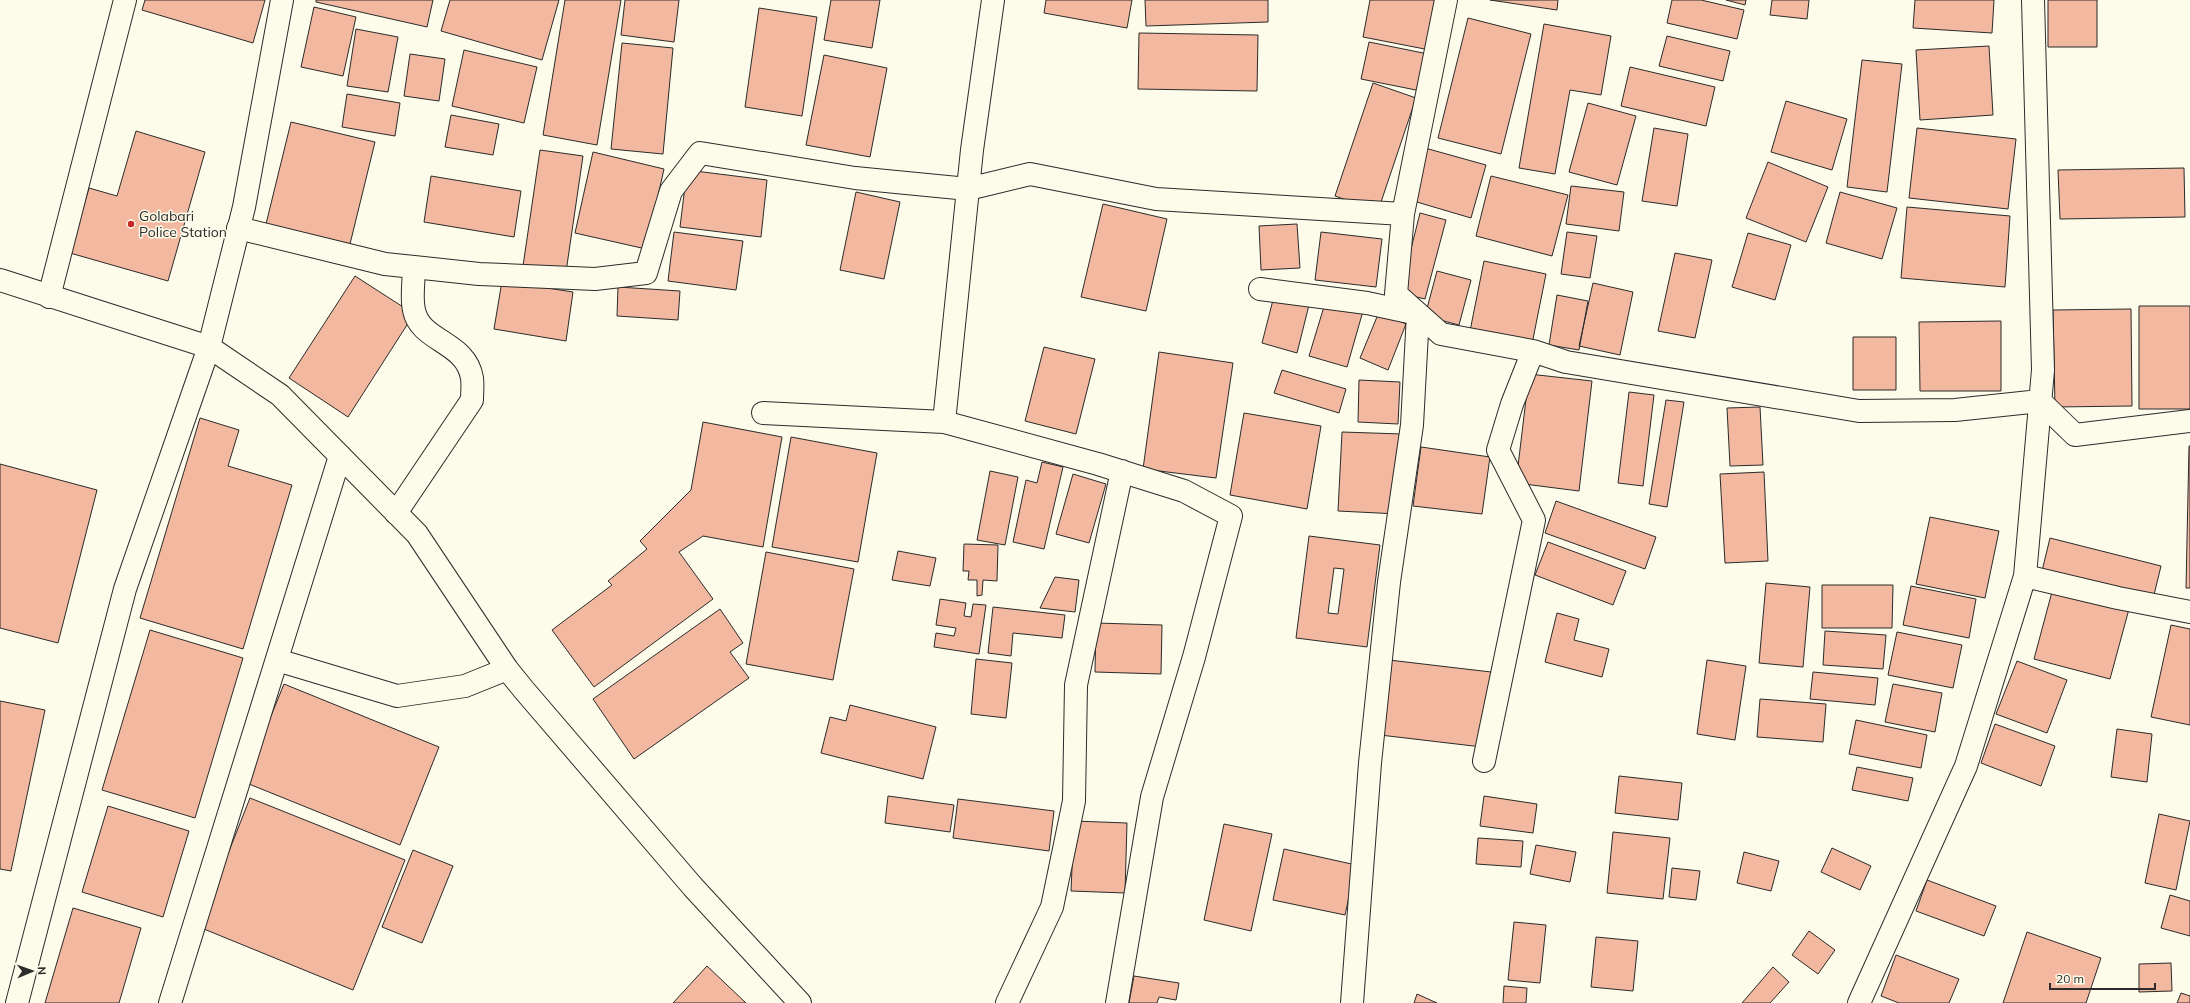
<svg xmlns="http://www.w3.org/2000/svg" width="2190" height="1003" font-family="Mulish,sans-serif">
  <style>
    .building { fill: #f2b8a0; stroke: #2b2b2b; fill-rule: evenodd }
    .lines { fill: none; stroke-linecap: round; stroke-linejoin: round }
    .minor-casing { stroke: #2b2b2b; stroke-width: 24 }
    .major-casing { stroke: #2b2b2b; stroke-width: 24 }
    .minor { stroke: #fdfbea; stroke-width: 22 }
    .major { stroke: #fdfbea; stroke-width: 22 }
    .poi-dot { fill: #c62828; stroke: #fdfbea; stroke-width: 1.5 }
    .labels { text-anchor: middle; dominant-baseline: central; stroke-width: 3; stroke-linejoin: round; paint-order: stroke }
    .poi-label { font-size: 14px; fill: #2b2b2b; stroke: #fdfbea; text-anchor: start }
  </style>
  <rect width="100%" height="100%" fill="#fdfbea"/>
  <path class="building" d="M145 0H265L253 43 142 10Z
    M316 0H433L427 27 316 2Z
    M450 0H559L542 60 441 31Z
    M565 0H621L597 145 543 135Z
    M625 0H679L674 42 621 35Z
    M831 0H880L872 48 824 40Z
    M1046 0H1132L1127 28 1044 13Z
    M1145 0H1268V22L1146 26Z
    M1370 0H1445L1435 51 1363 37Z
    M1490 0H1558L1557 10Z
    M1672 0H1701L1744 10 1737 39 1667 23Z
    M1726 0H1746L1745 5Z
    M1772 0H1809L1807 19 1770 15Z
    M1915 0H1994L1992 33 1913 28Z
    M2048 0H2097V47H2048Z
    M314 7 356 17 343 76 301 67Z
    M759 8 817 17 802 116 745 107Z
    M1468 18 1531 34 1501 154 1438 138Z
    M1544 24 1611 36 1601 95 1570 90 1555 174 1519 168Z
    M356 29 398 37 388 92 347 86Z
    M1139 33 1258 35 1257 91 1138 89Z
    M1667 36 1730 51 1723 81 1659 66Z
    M1369 42 1428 54 1421 91 1361 79Z
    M622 43 673 48 663 154 611 149Z
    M1989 46 1993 115 1920 120 1916 50Z
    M464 50 537 67 524 123 452 106Z
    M410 54 445 59 439 101 404 96Z
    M824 55 887 68 870 157 806 145Z
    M1862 60 1902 64 1887 192 1847 187Z
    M1630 67 1715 87 1706 126 1621 106Z
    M1373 83 1416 98 1378 211 1335 196Z
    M347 94 400 103 395 136 342 127Z
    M1786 101 1847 119 1832 170 1771 152Z
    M1588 103 1636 116 1617 185 1569 172Z
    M451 115 499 124 493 155 445 147Z
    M291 122 375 142 350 244 266 224Z
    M1654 128 1688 134 1677 206 1642 201Z
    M1917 128 2016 139 2008 209 1909 198Z
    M136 131 205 152 168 281 70 253 89 188 117 196Z
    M1425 148 1486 165 1471 218 1410 200Z
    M540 150 583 156 566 272 523 266Z
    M593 152 664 169 646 249 575 233Z
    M1768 162 1828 187 1806 242 1746 218Z
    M2184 168 2185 217 2060 219 2058 170Z
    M687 170 767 180 761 237 680 227Z
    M431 176 521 191 514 237 424 222Z
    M1491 176 1568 195 1552 256 1476 236Z
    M1571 186 1624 192 1619 231 1566 224Z
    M856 192 900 202 884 279 840 270Z
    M1840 192 1897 208 1882 259 1826 243Z
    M1103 204 1167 219 1146 311 1081 297Z
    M1907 207 2010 216 2005 287 1901 278Z
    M1420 213 1446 220 1425 299 1400 293Z
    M1297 224 1300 268 1261 270 1259 226Z
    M674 232 743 241 736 290 668 281Z
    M1321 232 1382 239 1376 287 1315 280Z
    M1567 232 1597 236 1590 278 1561 274Z
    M1748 233 1791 245 1775 300 1732 287Z
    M1675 253 1712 260 1695 338 1658 331Z
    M1484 261 1546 274 1531 349 1469 336Z
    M1437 271 1471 280 1459 325 1425 316Z
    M355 276 414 314 348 417 289 378Z
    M502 281 573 292 566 341 494 329Z
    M1593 283 1633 292 1620 355 1579 346Z
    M618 287 680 291 678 320 617 316Z
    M1275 292 1310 301 1297 353 1262 343Z
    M1557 295 1588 301 1579 350 1549 345Z
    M1326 300 1363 311 1347 367 1309 356Z
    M2139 306H2190V409H2139Z
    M2131 309 2132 406 2055 407 2053 310Z
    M1379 312 1406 324 1388 370 1360 358Z
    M2001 321V391H1920L1919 322Z
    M1853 337H1896V390H1853Z
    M1044 347 1095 359 1076 434 1025 421Z
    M1159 352 1233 363 1216 478 1143 469Z
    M1282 370 1346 389 1339 413 1274 393Z
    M1529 374 1592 381 1579 491 1516 483Z
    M1359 380 1400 382 1398 424 1358 422Z
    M1629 392 1654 395 1643 486 1618 483Z
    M1666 400 1684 402 1667 507 1649 504Z
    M1760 407 1763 465 1730 466 1727 408Z
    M1244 413 1321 426 1307 509 1230 495Z
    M200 418 239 430 228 466 292 485 243 649 140 618Z
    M703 422 782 437 763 547 703 536 679 552 713 599 594 687 552 630 612 585 608 581 647 549 640 541 691 490Z
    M1342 432 1402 434 1398 514 1338 511Z
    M791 437 877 453 858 562 772 547Z
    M2189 446H2190V588H2186Z
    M1421 447 1490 457 1482 514 1413 506Z
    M1042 462 1063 467 1044 549 1013 542 1026 480 1037 483Z
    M0 464 97 490 58 643 0 628Z
    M990 471 1018 477 1005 545 977 540Z
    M1764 472 1768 561 1725 563 1720 474Z
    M1073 474 1106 484 1089 543 1056 534Z
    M1556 501 1656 537 1645 569 1545 533Z
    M1930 517 1999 531 1985 598 1916 584Z
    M1309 536 1380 545 1367 647 1296 638ZM1334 568 1344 569 1338 614 1328 613Z
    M2050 538 2161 566 2153 599 2042 571Z
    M1548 542 1626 571 1613 605 1535 575Z
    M964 544 998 545 997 581 983 580 982 595 977 596V580H968L969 571H963Z
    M898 551 936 558 930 586 892 580Z
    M766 552 854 569 833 680 746 664Z
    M1055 577 1079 580 1075 612 1040 608Z
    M1766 583 1810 587 1803 667 1759 663Z
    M1822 585H1893L1892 628H1822Z
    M1911 586 1976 599 1969 638 1903 625Z
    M2053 588 2129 609 2110 679 2034 659Z
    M940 599 966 603 964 616 971 617 973 604 986 605 979 654 934 647 936 633 954 636 956 628 936 625Z
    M993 607 1065 615 1062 638 1013 633 1011 656 988 653Z
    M720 609 743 643 730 652 749 678 634 759 593 699Z
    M1557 613 1579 619 1574 640 1609 649 1602 677 1545 662Z
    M1096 623 1162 625 1161 674 1095 672Z
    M2171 625 2190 629V725L2151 717Z
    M150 630 243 658 195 818 102 790Z
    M1825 631 1886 635 1883 669 1823 665Z
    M1897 632 1962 645 1953 688 1888 675Z
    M976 659 1012 663 1006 718 971 714Z
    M1389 660 1491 672 1482 747 1380 735Z
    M1707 660 1746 666 1735 740 1697 734Z
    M2017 661 2067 680 2047 733 1996 714Z
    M1813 672 1878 678 1875 705 1810 699Z
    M284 684 439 747 400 845 244 782Z
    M1893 684 1942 693 1935 732 1885 722Z
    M1760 699 1826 704 1823 742 1757 737Z
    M0 701 45 710 11 871 0 869Z
    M850 705 936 727 923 779 821 753 830 717 846 721Z
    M1856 720 1927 735 1921 768 1849 754Z
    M1995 724 2055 746 2041 786 1981 763Z
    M2117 729 2152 734 2147 782 2111 777Z
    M1857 767 1913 778 1908 801 1852 790Z
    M1619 776 1682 783 1678 820 1615 813Z
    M888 796 954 805 950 832 885 823Z
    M1484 796 1537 804 1533 833 1480 826Z
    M250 798 405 860 353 990 199 927Z
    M958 799 1054 811 1049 851 953 838Z
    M108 806 189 831 163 917 82 892Z
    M2159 814 2190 821 2176 890 2145 883Z
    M1074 821 1127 823 1125 893 1071 891Z
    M1224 824 1272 834 1251 931 1204 920Z
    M1613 832 1670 838 1663 899 1607 893Z
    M1478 838 1523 841 1521 867 1476 864Z
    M1536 845 1576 852 1570 882 1530 874Z
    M1832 848 1871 866 1860 890 1821 872Z
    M1284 849 1356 865 1345 915 1273 900Z
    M413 850 453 866 422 943 382 927Z
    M1744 852 1779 861 1771 891 1737 883Z
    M1672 868 1700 871 1696 900 1669 897Z
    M1927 880 1996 906 1984 936 1916 911Z
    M2170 895 2190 901V936L2161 928Z
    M73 908 141 928 119 1003H45Z
    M1514 922 1546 925 1540 983 1508 980Z
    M1809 931 1835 950 1818 974 1792 955Z
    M2027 932 2101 958 2086 1003H2003Z
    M1596 937 1638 941 1633 991 1591 987Z
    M1896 955 1959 979 1949 1003H1899L1881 996Z
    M2171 963 2172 991 2139 992V964Z
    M707 966 746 1003H673Z
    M1773 967 1789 982 1770 1003H1742Z
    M1134 976 1179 983 1176 1000 1159 997 1157 1003H1129Z
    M1504 986 1527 988 1526 1003H1503Z
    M2181 993 2190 996V1003H2177Z
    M1417 994 1437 1003H1414Z"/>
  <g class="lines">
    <g class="minor-casing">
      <path id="minor" d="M1446 0 1403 214 1396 294 1441 334 1533 351 1566 362 1859 411 1955 410 2040 401 2075 435 2190 421
        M238 228 385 264 414 267 479 274 595 279 646 273 671 191 700 153 855 178 968 189 1030 174 1156 199 1403 214
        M1260 289 1367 303 1418 314 1412 425 1389 582 1370 763 1352 1003
        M49 297 125 0
        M763 413 944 422 1098 464 1184 491 1231 516 1194 657 1152 797 1117 1003
        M944 422 972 150 993 0
        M396 513 472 400C472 393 473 385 472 378 466 341 420 342 414 310 411 297 414 280 414 267
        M2025 576 2118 598 2190 612
        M277 660 397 696 465 686 507 669
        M1484 761 1534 520 1498 450 1512 404 1533 351
        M17 1003 125 589 209 347 244 207 282 0
        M170 1003 340 456
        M1007 1003 1052 907 1074 801 1076 685 1122 471
        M1859 1003 1966 766 2025 576 2043 370 2033 0"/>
    </g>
    <g class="major-casing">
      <path id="major" d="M0 280 209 347 280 395 417 534 507 669 524 690 693 887 800 1003"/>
    </g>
    <use href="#minor" class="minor"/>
    <use href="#major" class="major"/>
  </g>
  <circle class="poi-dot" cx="131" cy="224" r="4"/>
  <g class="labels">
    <g class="poi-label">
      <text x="139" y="216">Golabari<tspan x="139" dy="16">Police Station</tspan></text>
    </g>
  </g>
  <g transform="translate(32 971) rotate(88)" stroke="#fdfbea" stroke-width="3" paint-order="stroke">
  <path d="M0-3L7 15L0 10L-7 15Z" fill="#2b2b2b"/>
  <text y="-6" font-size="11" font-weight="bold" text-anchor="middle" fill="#2b2b2b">N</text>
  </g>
  <path d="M2050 983v6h105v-6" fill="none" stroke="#2b2b2b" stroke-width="2"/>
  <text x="2056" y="983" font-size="12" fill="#2b2b2b" stroke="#fdfbea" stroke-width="3" paint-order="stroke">20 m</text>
</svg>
